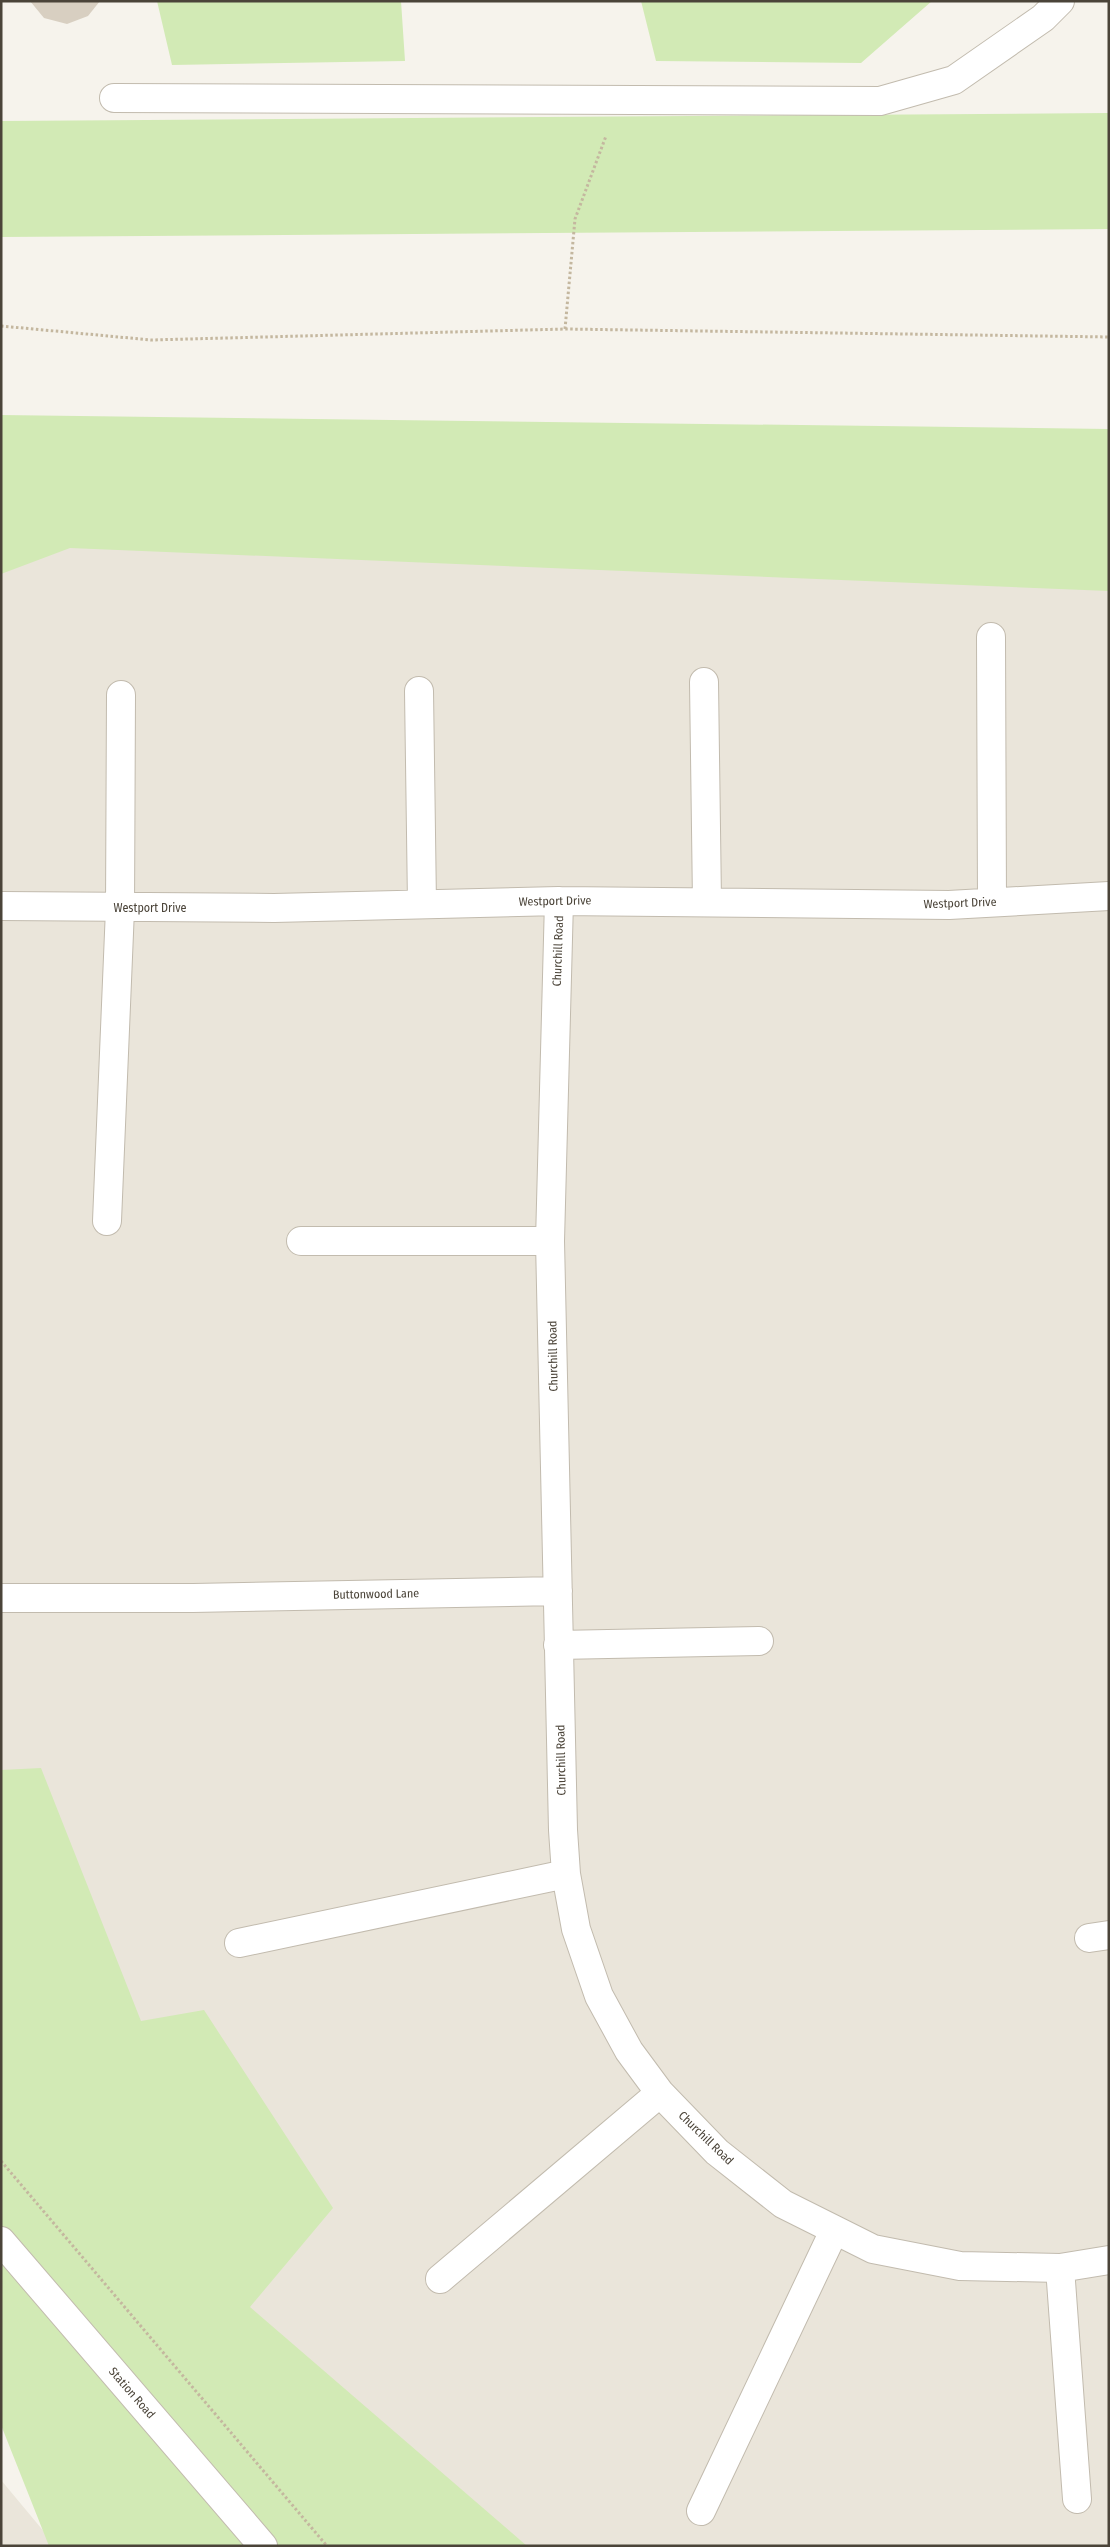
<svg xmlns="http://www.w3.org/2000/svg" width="1110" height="2547" font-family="'Fira Sans Condensed',sans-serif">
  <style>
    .residential { fill: #eae5da }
    .green { fill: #d2eab5 }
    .building { fill: #d8cfc1 }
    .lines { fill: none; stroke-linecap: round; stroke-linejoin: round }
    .minor-casing { stroke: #c2bbae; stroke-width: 30 }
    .path { stroke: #c4b79f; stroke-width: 3; stroke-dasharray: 2.5 2.5; stroke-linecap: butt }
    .minor { stroke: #fff; stroke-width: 28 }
    .labels { text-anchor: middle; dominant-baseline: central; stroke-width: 5; stroke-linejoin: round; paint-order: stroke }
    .street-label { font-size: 12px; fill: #4b4439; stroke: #fff }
  </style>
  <rect width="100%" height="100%" fill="#f6f3ec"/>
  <path class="residential" d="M1 499 1109 541V2546H381L1 2106Z
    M1 2480 56 2546H1Z"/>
  <path class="green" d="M157 1H401L405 61 172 65Z
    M641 1H932L861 63 656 61Z
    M1109 113V229L1 237V121Z
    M1 415 1109 429V591L70 548 1 574Z
    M41 1768 141 2021 204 2010 333 2208 250 2307 527 2546H49L1 2425V1770Z"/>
  <path class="building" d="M30 1H100L88 16 67 24 44 18Z"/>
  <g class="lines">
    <g class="minor-casing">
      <path id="minor" d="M114 98 880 101 954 80 1043 18 1060 1
        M991 637 992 902
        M704 682 707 902
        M419 691 422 904
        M559 901 550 1241 563 1830 566 1874 576 1929 599 1996 629 2051 660 2093 717 2152 783 2204 873 2249 960 2266 1060 2268 1109 2260
        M1 906 274 908 559 901 949 905 1109 896
        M107 1221 120 909 121 695
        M301 1241H550
        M1 1598H193L558 1591
        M558 1645 759 1641
        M1089 1938 1109 1935
        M239 1943 566 1874
        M1 2241 263 2546
        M1060 2268 1077 2499
        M440 2279 660 2093
        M701 2511 834 2231"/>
    </g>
    <path class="path" d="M1 326 151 340 565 329 1109 337
      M565 329 575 219 606 136
      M1 2161 327 2546"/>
    <use href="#minor" class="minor"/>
  </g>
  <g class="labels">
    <g class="street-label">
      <text transform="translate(555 901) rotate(-1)">Westport Drive</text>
      <text transform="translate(960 903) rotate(-2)">Westport Drive</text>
      <text x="150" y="908">Westport Drive</text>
      <text transform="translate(558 951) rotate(-88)">Churchill Road</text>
      <text transform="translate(553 1356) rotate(-91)">Churchill Road</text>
      <text transform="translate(376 1594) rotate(-1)">Buttonwood Lane</text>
      <text transform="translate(561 1760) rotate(-91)">Churchill Road</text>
      <text transform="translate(706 2138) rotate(44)">Churchill Road</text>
      <text transform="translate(132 2393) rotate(49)">Station Road</text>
    </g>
  </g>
  <rect width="1110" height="2547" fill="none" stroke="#4b4439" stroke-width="5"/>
</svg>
